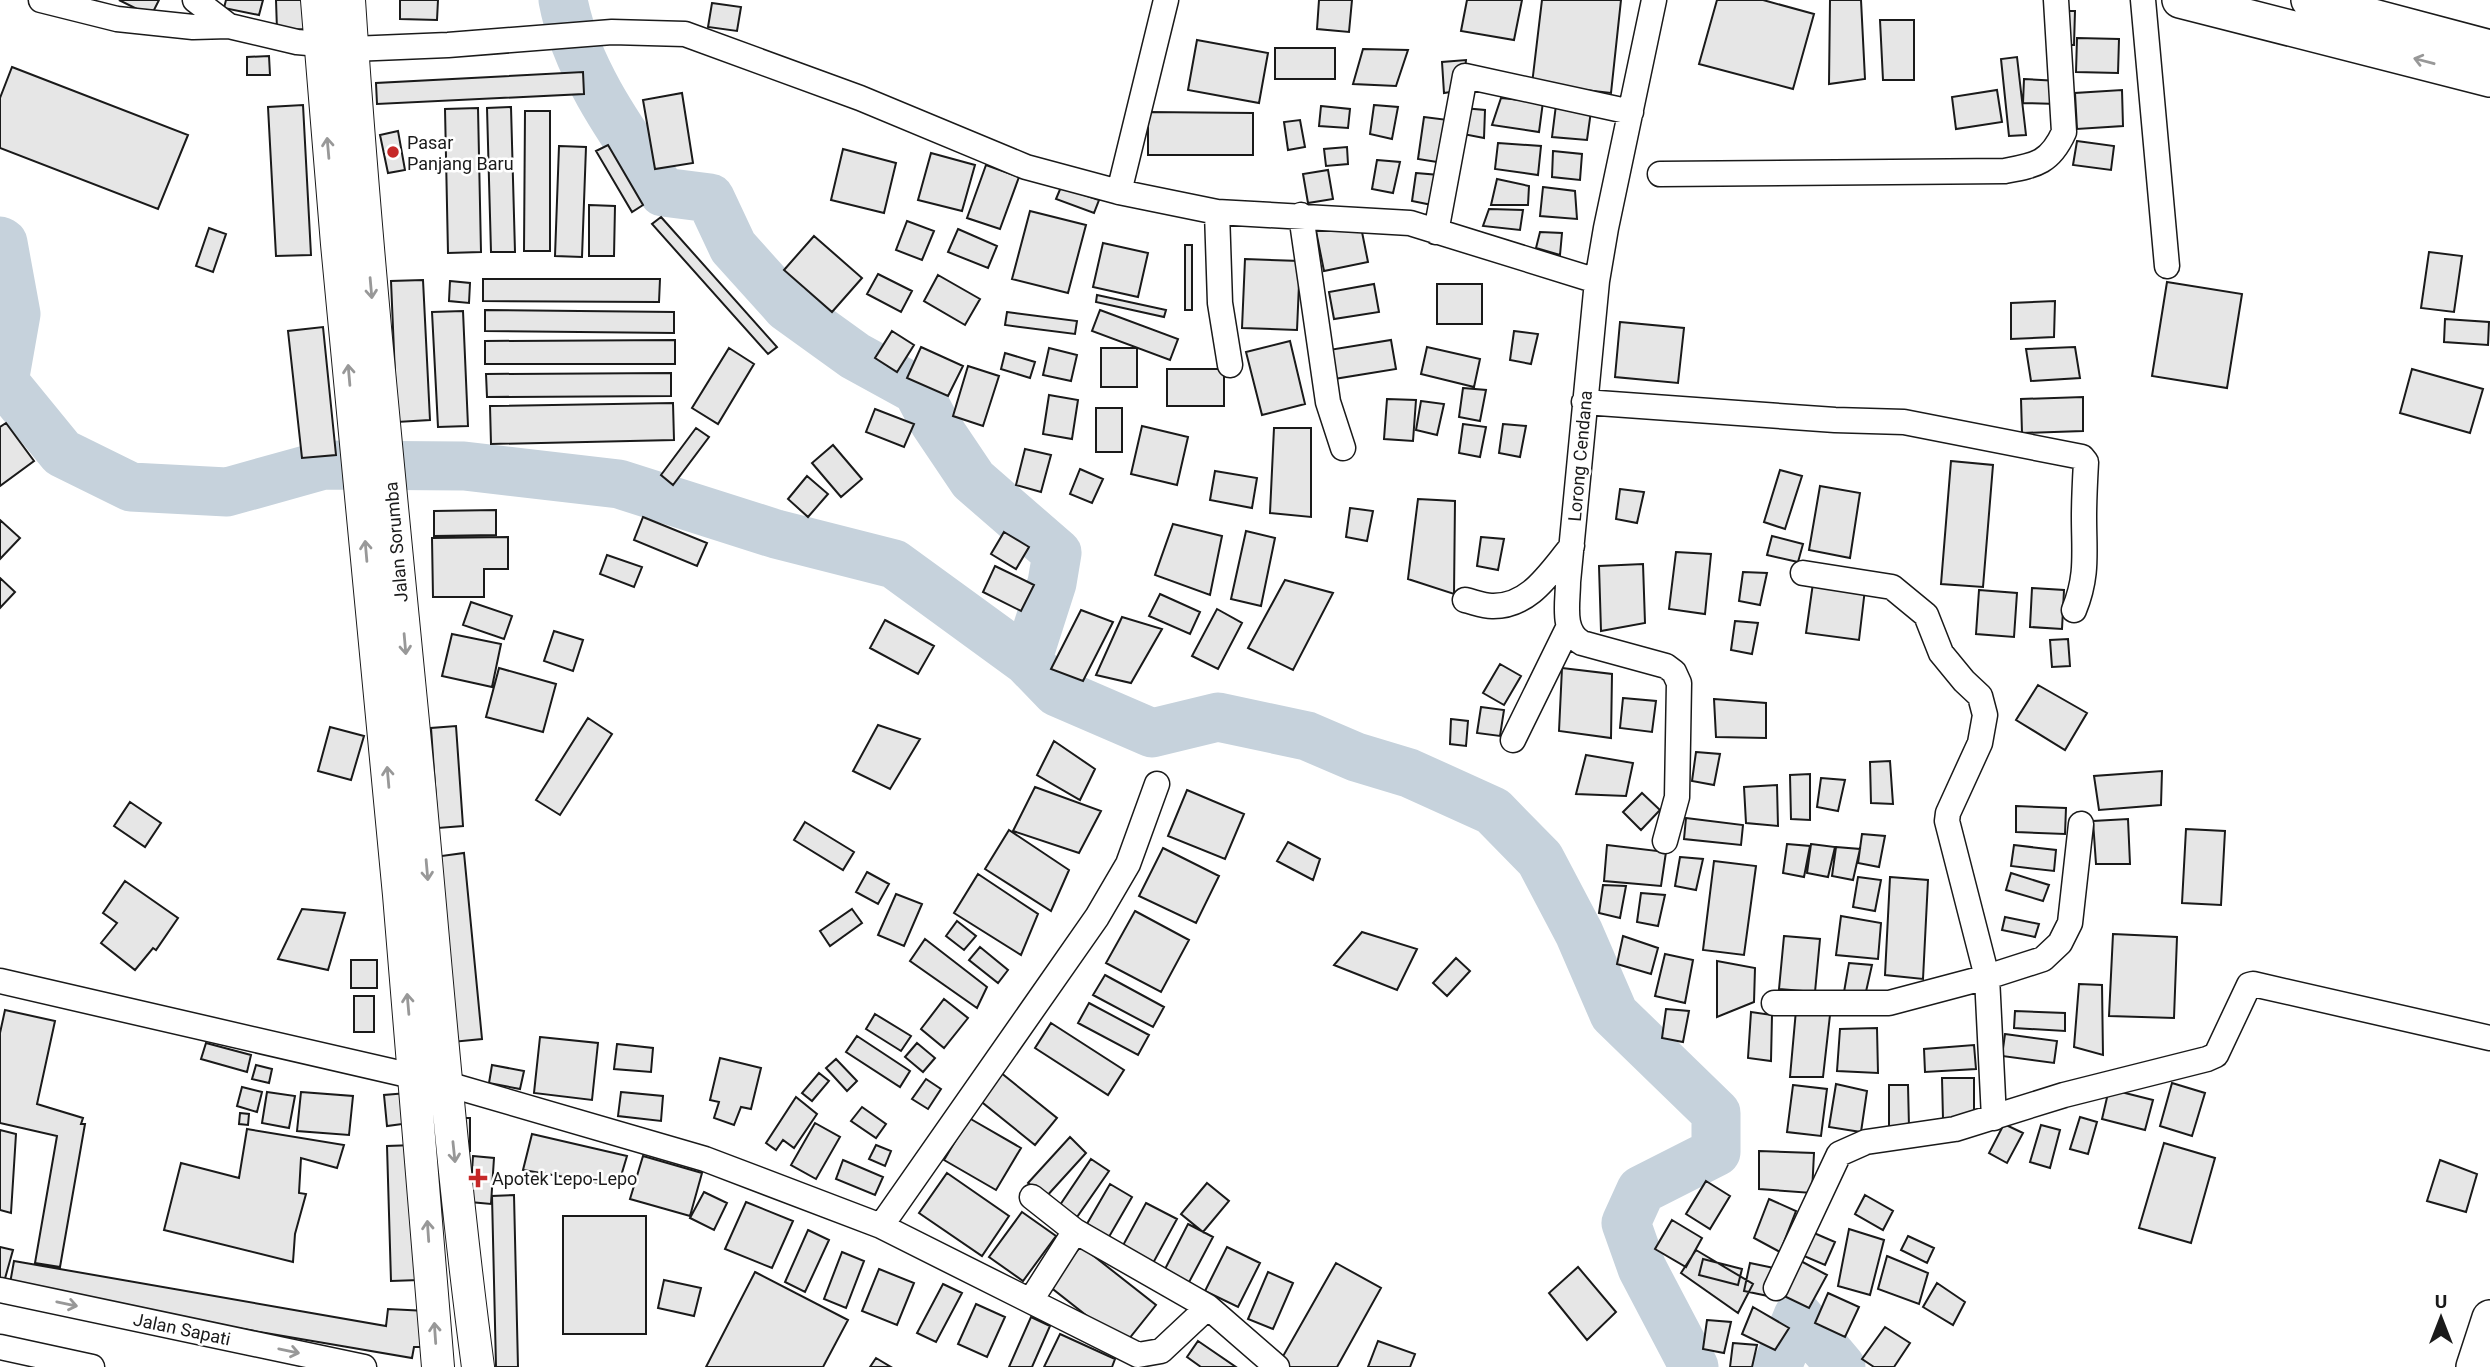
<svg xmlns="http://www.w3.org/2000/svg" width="2490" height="1367" font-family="Roboto,sans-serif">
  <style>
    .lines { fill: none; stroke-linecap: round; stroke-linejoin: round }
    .river { stroke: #c6d2dc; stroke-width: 49 }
    .building { fill: #e6e6e6; stroke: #1a1a1a; stroke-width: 2 }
    .minor-casing { stroke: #1a1a1a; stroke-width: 27 }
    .tertiary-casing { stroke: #1a1a1a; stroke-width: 34 }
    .secondary-casing { stroke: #1a1a1a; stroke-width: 38 }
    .minor { stroke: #fff; stroke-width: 24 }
    .tertiary { stroke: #fff; stroke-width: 32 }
    .secondary { stroke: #fff; stroke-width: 35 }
    .oneway { stroke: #989898 }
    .poi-dot { fill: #c62828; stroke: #fff; stroke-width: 2.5 }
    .labels { text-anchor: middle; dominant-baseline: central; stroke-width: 5; stroke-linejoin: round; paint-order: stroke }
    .poi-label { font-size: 18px; fill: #1a1a1a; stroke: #fff; text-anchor: start }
    .street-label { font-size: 18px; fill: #1a1a1a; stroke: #fff }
  </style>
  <rect width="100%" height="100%" fill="#fff"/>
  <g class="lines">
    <path class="river" d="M563 0C576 70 623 134 663 192L710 198 733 247 787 307 855 356 917 390 934 422 973 480 1057 553 1052 583 1027 661 1057 692 1152 733 1218 717 1307 736 1356 757 1409 773 1493 811 1540 859 1579 933 1614 1014 1716 1113V1152L1641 1190 1626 1223 1642 1268 1694 1367
      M0 241 3 243 16 314 4 382 62 453 131 487 227 492 324 465 464 466 619 484 776 534 894 564 1027 661
      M1777 1367 1798 1316 1841 1367"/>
  </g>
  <path class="building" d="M119 0H159L151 16Z
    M226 0H263L259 15 224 8Z
    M276 0H313V29L277 30Z
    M400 0H438L437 20 400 19Z
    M1319 0H1352L1349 32 1317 29Z
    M1467 0H1522L1514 40 1461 31Z
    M1542 0H1621L1611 93 1532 84Z
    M1717 0H1763L1814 14 1793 89 1699 64Z
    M1830 0H1861L1865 79 1829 84Z
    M712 3 741 7 737 31 708 27Z
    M2060 11H2075L2074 45H2060Z
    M1880 20H1914V80H1883Z
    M2077 38 2119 39 2118 73 2076 72Z
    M1197 40 1268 53 1259 103 1188 90Z
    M1275 48H1335V79H1275Z
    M1363 49 1408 50 1396 86 1353 84Z
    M269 56 270 75H247V57Z
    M2017 57 2026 135 2009 136 2001 59Z
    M1466 60 1463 90 1444 93 1442 62Z
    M12 67 188 135 158 209 0 148V98Z
    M583 72 584 94 377 104 376 83Z
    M2024 79 2059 81 2058 104 2023 103Z
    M1997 90 2002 122 1956 129 1952 97Z
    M2122 90 2123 126 2077 129 2075 93Z
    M682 93 693 163 655 169 643 100Z
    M1501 98 1543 102 1539 132 1492 125Z
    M303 105 311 255 276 256 268 107Z
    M1374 105 1398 107 1392 139 1370 134Z
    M1556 105 1591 111 1587 140 1552 137Z
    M1321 106 1350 109 1348 128 1319 126Z
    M511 107 515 252H491L487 108Z
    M478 108 481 252 448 253 445 109Z
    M1463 108 1485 110 1484 138 1463 134Z
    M525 111H550V251H524Z
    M1148 112 1253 113V155H1148Z
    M1424 117 1456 121 1450 164 1418 159Z
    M1300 120 1305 147 1288 150 1284 122Z
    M398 131 405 170 388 173 380 135Z
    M2077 141 2114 146 2111 170 2073 165Z
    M1498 143 1541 146 1538 175 1495 169Z
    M608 145 643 205 632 212 596 151Z
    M559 146 586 147 582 257 555 256Z
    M1347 147 1348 164 1326 166 1324 149Z
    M843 149 896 163 884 213 831 200Z
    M1553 151 1582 154 1580 180 1552 177Z
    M931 153 975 165 962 211 918 200Z
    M1377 160 1400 162 1393 193 1372 189Z
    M986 165 1019 177 1000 229 967 218Z
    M1328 170 1333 199 1308 203 1303 174Z
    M1416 173 1439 175 1432 205 1412 201Z
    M1497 179 1529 186 1528 205H1491Z
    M1061 187 1099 200 1094 213 1056 199Z
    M1543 187 1575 191 1577 219 1540 216Z
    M589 205 615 206 614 256H589Z
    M1489 209 1523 210 1520 230 1483 226Z
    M1030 211 1086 225 1068 293 1012 279Z
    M661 217 777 347 768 354 652 224Z
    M907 221 934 231 922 260 896 250Z
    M1360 222 1368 262 1324 271 1316 231Z
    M209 228 226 234 213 272 196 266Z
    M958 229 997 246 988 268 948 252Z
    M1540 232 1562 233 1560 255 1536 248Z
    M814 236 862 278 832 312 784 270Z
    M1103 243 1148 253 1138 297 1093 287Z
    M1185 245H1192V310H1185Z
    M2429 252 2462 256 2454 312 2421 308Z
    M1245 259 1300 261 1297 330 1242 328Z
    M878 274 912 291 901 312 867 294Z
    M938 275 980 299 965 325 924 301Z
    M483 279H660L659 302 483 301Z
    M423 280 430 420 397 422 391 281Z
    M450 281 470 283 469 303 449 301Z
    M2167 282 2242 294 2227 388 2152 376Z
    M1374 284 1379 312 1334 319 1329 292Z
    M1437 284H1482V324H1437Z
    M1097 295 1166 310 1164 317 1096 302Z
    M2055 301 2054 337 2011 339V303Z
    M485 310 674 312V333L485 331Z
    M1100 310 1178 339 1170 360 1092 331Z
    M463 311 468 426 438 427 432 312Z
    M1007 312 1077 321 1075 334 1005 325Z
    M2445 319 2489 322 2488 345 2444 342Z
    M1620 322 1684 328 1678 383 1615 377Z
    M323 327 336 455 302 458 288 331Z
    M892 331 914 345 897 372 875 358Z
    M1514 331 1538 334 1531 364 1510 360Z
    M675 340V364H485V341Z
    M1391 340 1396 369 1334 379 1329 350Z
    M1290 341 1305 404 1262 415 1246 352Z
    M921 347 963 366 948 396 907 378Z
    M1427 347 1480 359 1474 387 1421 374Z
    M2075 347 2080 378 2031 381 2026 349Z
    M729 348 754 364 718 424 692 408Z
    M1049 348 1077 355 1071 381 1043 375Z
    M1101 348H1137V387H1101Z
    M1005 353 1035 362 1030 378 1001 369Z
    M968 366 999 376 983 426 953 416Z
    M1167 369H1224V406H1167Z
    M2412 369 2483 389 2470 433 2400 413Z
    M671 373V396L487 397 486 374Z
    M1463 388 1486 390 1480 421 1459 417Z
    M1049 395 1078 400 1072 439 1043 434Z
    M2083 397V431L2022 433 2021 399Z
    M1387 399 1416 400 1413 441 1384 439Z
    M1421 401 1444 404 1437 435 1416 430Z
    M673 403 674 440 491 444 490 406Z
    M1096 408H1122V452H1096Z
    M875 409 914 424 904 447 866 432Z
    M6 423 34 461 0 486V427Z
    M1463 424 1486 427 1480 457 1459 453Z
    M1503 424 1526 426 1520 457 1499 453Z
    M1142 426 1188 437 1177 485 1131 474Z
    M696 428 709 437 673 485 661 475Z
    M1274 428H1311V517L1270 513Z
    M833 445 862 479 841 497 812 463Z
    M1025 449 1051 455 1041 492 1016 485Z
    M1951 461 1993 465 1983 587 1941 584Z
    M1080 469 1103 479 1092 503 1070 494Z
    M1780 470 1802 476 1785 529 1764 522Z
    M1215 471 1257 478 1252 508 1210 500Z
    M807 476 828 494 808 517 788 499Z
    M1820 486 1860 493 1850 558 1809 550Z
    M1620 489 1644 492 1637 523 1616 519Z
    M1418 499 1455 501 1454 594 1408 579Z
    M1350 508 1373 511 1367 541 1346 537Z
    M496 510V535L434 536V511Z
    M643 517 707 543 697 566 634 540Z
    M0 520 20 538 0 559Z
    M1173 524 1222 536 1210 595 1155 575Z
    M1246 531 1275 538 1261 606 1231 599Z
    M1004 532 1029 547 1016 569 991 554Z
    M1772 536 1803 544 1798 562 1767 555Z
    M508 537V569H484V597H433L432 538Z
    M1481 537 1504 539 1498 570 1477 566Z
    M1676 552 1711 554 1705 614 1669 609Z
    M607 555 642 567 634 587 600 574Z
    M1643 564 1645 623 1601 631 1599 566Z
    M995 566 1034 585 1021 611 983 592Z
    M1743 572 1767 573 1760 605 1739 601Z
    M0 578 15 592 0 608Z
    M1285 580 1333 593 1293 670 1248 648Z
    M1813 583 1865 589 1859 640 1806 633Z
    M2032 588 2064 590 2062 629 2030 627Z
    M1979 590 2017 593 2014 637 1976 634Z
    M1160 594 1200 612 1190 634 1149 616Z
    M471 602 512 616 504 639 463 625Z
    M1217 609 1242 623 1218 669 1192 656Z
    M1081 610 1113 622 1083 681 1051 669Z
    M1122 617 1162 629 1131 683 1096 675Z
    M885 620 934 646 918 674 870 648Z
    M1735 621 1758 623 1752 654 1731 650Z
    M554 631 583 640 573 671 544 661Z
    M452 634 501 644 492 687 442 676Z
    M2068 639 2070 666 2052 667 2050 640Z
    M1500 664 1521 676 1504 705 1483 693Z
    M499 668 556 684 543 732 486 717Z
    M1562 668 1612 674 1611 738 1559 731Z
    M2038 685 2087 713 2065 750 2016 720Z
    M1623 698 1656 701 1652 732 1620 728Z
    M1714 699 1766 703V738L1716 737Z
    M1481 707 1504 710 1500 736 1477 733Z
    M588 718 612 734 560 815 536 800Z
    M1451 719 1468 721 1466 746 1450 744Z
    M878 725 920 739 890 789 853 771Z
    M456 726 463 826 438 828 431 728Z
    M330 727 364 736 351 780 318 771Z
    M1054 741 1095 769 1080 800 1037 775Z
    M1696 752 1720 754 1714 785 1692 781Z
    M1586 755 1633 763 1626 796 1576 794Z
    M1890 761 1893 804 1871 803 1870 762Z
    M2162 771 2161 805 2099 810 2094 776Z
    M1810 774V820L1791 819 1790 775Z
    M1821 778 1845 780 1838 811 1817 807Z
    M1777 785 1778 826 1746 823 1744 787Z
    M1035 787 1101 811 1079 853 1013 831Z
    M1187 790 1244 814 1225 859 1168 836Z
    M1642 793 1660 810 1641 830 1623 812Z
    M130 802 161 823 145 847 114 826Z
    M2016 806 2066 808 2065 834 2016 832Z
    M1686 818 1743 825 1741 845 1684 839Z
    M2128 819 2130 864H2096L2093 821Z
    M805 822 854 852 843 870 794 840Z
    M2186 829 2225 831 2221 905 2182 903Z
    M1009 830 1069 870 1051 911 985 869Z
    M1862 834 1885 836 1879 867 1858 863Z
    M1288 842 1320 859 1313 880 1277 861Z
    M1787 844 1810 846 1804 877 1783 873Z
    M1811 844 1835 847 1828 877 1807 873Z
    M1607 845 1666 852 1661 886 1604 881Z
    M2014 845 2056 850 2054 871 2011 866Z
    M1836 847 1860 849 1853 880 1832 876Z
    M1163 848 1219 876 1196 923 1139 896Z
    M464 853 482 1039 452 1042 434 857Z
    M1680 857 1703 859 1696 890 1675 886Z
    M1714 861 1756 866 1744 955 1703 950Z
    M867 872 889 884 878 904 856 892Z
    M2011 873 2049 885 2043 901 2006 890Z
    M978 874 1038 914 1021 955 954 913Z
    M1858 877 1881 880 1875 911 1853 907Z
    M1890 877 1928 880 1923 979 1885 975Z
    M125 881 178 918 156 950 153 948 135 970 101 943 117 923 103 913Z
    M1603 885 1626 886 1620 918 1599 913Z
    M1641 893 1665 895 1658 926 1637 922Z
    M896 894 922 904 904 946 878 935Z
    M302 909 345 913 328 970 278 959Z
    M852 909 862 923 830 946 820 931Z
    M1135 911 1189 940 1161 992 1106 963Z
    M1841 916 1881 923 1878 959 1836 955Z
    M2005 917 2039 924 2035 937 2002 930Z
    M957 921 976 936 964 950 946 936Z
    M1362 932 1417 949 1397 990 1334 965Z
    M2113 934 2177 937 2174 1018 2109 1016Z
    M1623 936 1658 948 1651 974 1617 964Z
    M1784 936 1820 939 1815 992 1779 989Z
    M925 939 987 987 977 1008 910 961Z
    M980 947 1008 970 998 983 969 960Z
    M1665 954 1693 960 1685 1003 1655 996Z
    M1456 958 1470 971 1447 996 1433 983Z
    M351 960H377V988H351Z
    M1717 961 1755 968 1754 1002 1717 1017Z
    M1849 963 1872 965 1865 996 1844 992Z
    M1105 975 1164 1007 1153 1027 1093 995Z
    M2079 984 2102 985 2103 1055 2074 1047Z
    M354 996H374V1032H354Z
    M944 999 968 1018 944 1048 921 1029Z
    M1089 1003 1149 1035 1138 1055 1078 1023Z
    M1666 1009 1689 1011 1683 1042 1662 1038Z
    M5 1010 55 1021 37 1104 83 1118 81 1124H85L60 1267 35 1263 57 1136 0 1123V1033Z
    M1796 1010 1830 1015 1823 1077H1790Z
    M2015 1011 2065 1013V1031L2014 1028Z
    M1751 1012 1772 1015 1771 1061 1748 1058Z
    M875 1014 911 1036 901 1051 866 1029Z
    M1051 1023 1124 1070 1108 1095 1035 1048Z
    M1877 1028 1878 1073 1837 1071 1840 1029Z
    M2005 1034 2057 1041 2054 1063 2002 1056Z
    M857 1036 910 1071 900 1087 846 1052Z
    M540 1037 598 1043 592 1100 534 1093Z
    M206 1043 251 1055 247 1072 201 1059Z
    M917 1043 935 1058 923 1072 905 1057Z
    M617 1044 653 1048 651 1072 614 1069Z
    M1974 1045 1976 1069 1925 1072 1924 1049Z
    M720 1058 761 1068 751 1109 741 1107 734 1125 714 1118 719 1102 710 1100Z
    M836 1059 857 1081 847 1091 826 1068Z
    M256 1065 272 1069 269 1083 252 1079Z
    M492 1065 524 1071 520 1089 489 1083Z
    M1000 1072 1057 1118 1035 1145 978 1099Z
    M819 1073 829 1081 812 1101 802 1093Z
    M1942 1078H1974V1117L1943 1119Z
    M926 1079 941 1089 928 1109 912 1099Z
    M2172 1083 2205 1093 2192 1136 2160 1126Z
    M1836 1084 1867 1091 1861 1132 1829 1127Z
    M1793 1085 1827 1089 1821 1136 1787 1132Z
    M1889 1085H1908L1909 1127H1889Z
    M242 1087 262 1092 257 1112 237 1106Z
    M2109 1089 2153 1100 2145 1130 2102 1119Z
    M267 1092 295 1096 289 1128 262 1123Z
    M301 1092 353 1096 349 1135 297 1131Z
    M621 1092 663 1096 661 1121 618 1116Z
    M407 1093 410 1123 387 1126 384 1095Z
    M796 1097 817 1114 794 1148 783 1140 776 1150 766 1143Z
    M862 1107 886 1124 876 1138 851 1121Z
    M240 1113 249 1114 248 1125 239 1124Z
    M2080 1117 2097 1122 2088 1154 2070 1149Z
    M460 1118H470V1151H460Z
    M969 1118 1021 1148 996 1190 944 1160Z
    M815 1123 840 1137 816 1179 791 1165Z
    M2004 1124 2023 1133 2007 1163 1989 1153Z
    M2041 1125 2060 1130 2050 1168 2030 1162Z
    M247 1129 344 1145 337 1168 301 1158 299 1193 306 1194 295 1234 293 1262 164 1230 181 1163 239 1178Z
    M0 1130 16 1134 11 1213 0 1210Z
    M532 1134 627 1156 618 1186 523 1170Z
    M1070 1137 1086 1153 1045 1198 1028 1183Z
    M2164 1143 2215 1158 2191 1243 2139 1228Z
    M415 1145 419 1280 391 1281 387 1146Z
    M876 1145 891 1151 885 1166 869 1159Z
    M1759 1151 1814 1153 1812 1193 1759 1189Z
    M473 1156 494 1158 491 1204 470 1202Z
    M643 1156 702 1173 690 1216 630 1199Z
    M1091 1159 1109 1171 1077 1217 1060 1205Z
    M843 1160 883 1177 875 1195 836 1179Z
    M2440 1160 2477 1174 2466 1212 2427 1201Z
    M947 1173 1009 1216 982 1256 919 1213Z
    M1706 1181 1730 1196 1710 1229 1686 1214Z
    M1207 1183 1229 1201 1203 1232 1181 1214Z
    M1110 1184 1132 1197 1106 1242 1084 1229Z
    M704 1192 727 1203 714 1230 690 1218Z
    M514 1195 518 1367H496L492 1196Z
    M1865 1195 1893 1211 1883 1230 1855 1214Z
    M1769 1199 1796 1211 1780 1252 1754 1238Z
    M746 1202 793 1221 772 1268 725 1249Z
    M1146 1203 1177 1219 1152 1265 1121 1249Z
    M1022 1212 1056 1236 1023 1281 989 1257Z
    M563 1216H646V1334H563Z
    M1672 1220 1702 1238 1686 1267 1655 1249Z
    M1188 1224 1213 1237 1187 1286 1163 1273Z
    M1849 1229 1884 1240 1870 1295 1838 1286Z
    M808 1230 829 1240 805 1292 785 1282Z
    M1814 1233 1835 1242 1825 1265 1804 1256Z
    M1908 1236 1934 1248 1927 1263 1901 1250Z
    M1081 1246 1156 1305 1124 1345 1049 1286Z
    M0 1247 13 1250 4 1282 0 1281Z
    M1227 1247 1260 1263 1238 1307 1205 1291Z
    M1696 1250 1753 1284 1738 1313 1681 1273Z
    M842 1252 864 1261 846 1308 824 1299Z
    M1887 1256 1928 1273 1919 1304 1878 1289Z
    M1703 1259 1742 1269 1738 1285 1699 1275Z
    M1797 1259 1827 1275 1809 1308 1782 1295Z
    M14 1261 386 1326 388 1309 427 1311 424 1347H414L412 1358 9 1289Z
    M1336 1263 1381 1288 1337 1367H1282L1278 1365Z
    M1750 1263 1774 1268 1768 1296 1744 1291Z
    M1578 1267 1616 1312 1587 1340 1549 1293Z
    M879 1269 914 1283 897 1325 862 1311Z
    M755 1272 848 1320 823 1367H706Z
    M1268 1272 1293 1283 1273 1329 1248 1319Z
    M664 1280 701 1288 694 1316 658 1308Z
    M1937 1283 1965 1302 1953 1325 1923 1307Z
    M943 1284 962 1293 936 1342 917 1333Z
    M1828 1293 1859 1307 1845 1337 1815 1323Z
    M976 1304 1005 1317 987 1357 958 1344Z
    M1753 1307 1789 1328 1775 1350 1742 1334Z
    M1031 1317 1050 1326 1032 1367H1009Z
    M1707 1320 1731 1322 1724 1353 1703 1349Z
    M1885 1327 1910 1343 1894 1367H1874L1862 1359Z
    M1060 1334 1115 1359 1112 1367H1044Z
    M1198 1341 1236 1367H1201L1187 1357Z
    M1378 1341 1415 1354 1410 1367H1368Z
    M1733 1343 1757 1345 1752 1367H1730Z
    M876 1358 891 1367H870Z"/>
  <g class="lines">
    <g class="minor-casing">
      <path id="minor" d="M41 0 117 19 193 27 229 26
        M195 0 229 26 297 42 319 44
        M1654 0 1606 228 1597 281 1568 582C1568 603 1561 631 1582 643L1666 666 1674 672 1679 683 1677 797 1665 841
        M2143 0 2167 266
        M352 49 448 45 612 32 685 34 860 98 1026 167 1119 192 1217 212 1410 223 1597 281
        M1660 174 2005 171C2036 165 2050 163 2064 132L2056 0
        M1119 192 1166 0
        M1217 212 1220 303 1230 365
        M1301 215 1328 402 1343 448
        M1436 232 1465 76 1631 112
        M1584 402 1835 420 1904 422 2082 457 2086 462C2085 480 2084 499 2084 517 2084 553 2088 576 2074 610
        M1803 573 1892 587 1926 615 1941 653 1964 681 1980 696 1985 715 1980 743 1948 813 1947 821 1987 977 1994 1118
        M1465 600C1474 602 1483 606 1492 606 1530 607 1550 572 1572 546
        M1513 740 1568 628
        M0 981 447 1084 705 1159 881 1226 1097 917 1128 864 1157 784
        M1774 1003H1889L1987 977 2043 959 2060 943 2070 923 2081 824
        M1032 1197 1075 1231 1208 1307
        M881 1226 1138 1355 1161 1351 1208 1307 1277 1367
        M1776 1288 1839 1154 1866 1142 1955 1129 2064 1095 2207 1059 2216 1055 2249 985 2253 984 2490 1038
        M0 1290 364 1367
        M1031 1300 1075 1231
        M0 1347 92 1367"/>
    </g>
    <g class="tertiary-casing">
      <path id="tertiary" d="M317 0 337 244 399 895 438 1367
        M349 0C366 262 394 523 419 784 437 978 452 1173 478 1367"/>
    </g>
    <g class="secondary-casing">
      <path id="secondary" d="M2180 0 2490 79
        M2309 0 2490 48
        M2474 1367 2490 1318"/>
    </g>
    <use href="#minor" class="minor"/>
    <use href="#tertiary" class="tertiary"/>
    <use href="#secondary" class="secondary"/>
  </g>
  <defs><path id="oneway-shaft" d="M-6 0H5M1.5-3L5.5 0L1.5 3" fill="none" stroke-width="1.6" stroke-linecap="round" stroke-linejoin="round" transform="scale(1.75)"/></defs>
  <g class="oneway">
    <use href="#oneway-shaft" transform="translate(2424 61) rotate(-165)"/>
    <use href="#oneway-shaft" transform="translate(328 148) rotate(-95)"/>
    <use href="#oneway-shaft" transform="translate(371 288) rotate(85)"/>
    <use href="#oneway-shaft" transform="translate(349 375) rotate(-95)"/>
    <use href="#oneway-shaft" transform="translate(366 551) rotate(-95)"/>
    <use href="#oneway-shaft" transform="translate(405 644) rotate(85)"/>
    <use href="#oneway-shaft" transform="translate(388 777) rotate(-95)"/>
    <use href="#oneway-shaft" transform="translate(427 870) rotate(85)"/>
    <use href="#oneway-shaft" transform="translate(408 1004) rotate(-95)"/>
    <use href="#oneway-shaft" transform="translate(454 1152) rotate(84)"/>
    <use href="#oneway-shaft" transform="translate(428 1231) rotate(-94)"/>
    <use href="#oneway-shaft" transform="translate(67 1304) rotate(12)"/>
    <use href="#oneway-shaft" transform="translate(435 1333) rotate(-94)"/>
    <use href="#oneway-shaft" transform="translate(289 1351) rotate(12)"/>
  </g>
  <g class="poi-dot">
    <circle cx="393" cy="152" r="7"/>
    <path d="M474.5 1167.5h7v7h7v7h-7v7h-7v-7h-7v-7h7z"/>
  </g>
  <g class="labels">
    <g class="poi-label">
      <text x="407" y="142">Pasar<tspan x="407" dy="21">Panjang Baru</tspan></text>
      <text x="492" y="1178">Apotek Lepo-Lepo</text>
    </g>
    <g class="street-label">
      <text transform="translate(1580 456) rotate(-85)">Lorong Cendana</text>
      <text transform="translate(396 542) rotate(-95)">Jalan Sorumba</text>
      <text transform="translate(182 1329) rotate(12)">Jalan Sapati</text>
    </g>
  </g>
  <g transform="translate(2441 1318)" stroke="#ffffff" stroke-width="5" paint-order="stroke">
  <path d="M0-5L12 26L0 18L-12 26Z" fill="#1a1a1a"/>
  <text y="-10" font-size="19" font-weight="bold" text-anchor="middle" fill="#1a1a1a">U</text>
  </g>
</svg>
